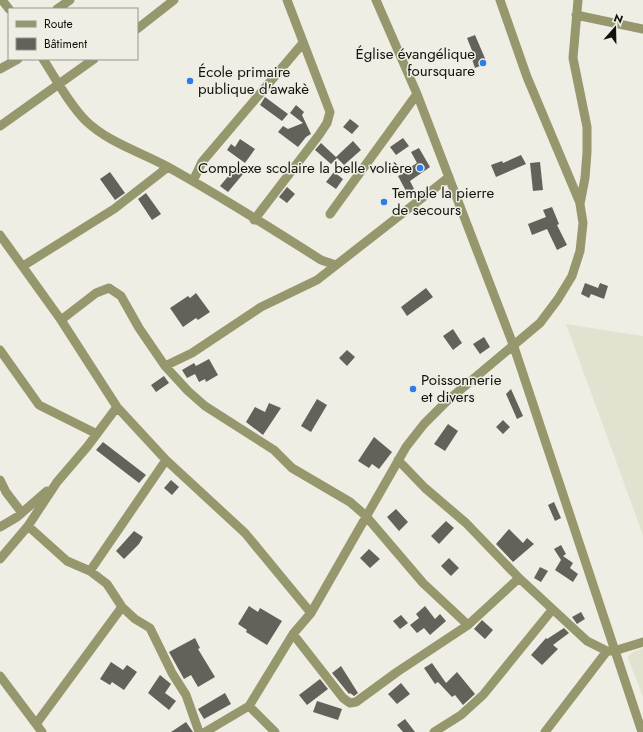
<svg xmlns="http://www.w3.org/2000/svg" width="643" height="732" font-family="Jost,sans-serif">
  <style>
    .built { fill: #e2e2d1 }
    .building { fill: #62625a }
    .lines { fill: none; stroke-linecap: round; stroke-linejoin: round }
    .minor { stroke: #97976d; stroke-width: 9 }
    .poi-dot { fill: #2c7de8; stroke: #eeeee4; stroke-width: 1.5 }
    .labels { text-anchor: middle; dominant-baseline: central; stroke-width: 3; stroke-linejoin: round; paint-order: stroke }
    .poi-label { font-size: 15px; fill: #11110d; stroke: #eeeee4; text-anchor: start }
  </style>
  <rect width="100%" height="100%" fill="#eeeee4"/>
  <path class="built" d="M566 324 643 336V535Z
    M643 648V697L628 658 631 653Z"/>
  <path class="building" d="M475 35 487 63 475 68 472 59 475 58 467 38Z
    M265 97 288 114 282 121 260 105Z
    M296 105 304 112 302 115 311 134 306 137 298 147 278 132 283 126 288 129 303 123 290 113Z
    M350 119 359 126 352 134 343 127Z
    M403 138 409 146 396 155 390 147Z
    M240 139 255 149 245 163 227 150 231 144 235 147Z
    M353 141 361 150 344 165 336 157Z
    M321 143 337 158 331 164 315 150Z
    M419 148 430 167 410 181 414 189 407 193 398 176 407 171 406 170 417 163 411 152Z
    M521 155 526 164 496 177 491 165 502 161 503 163Z
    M540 162 543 190 533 191 530 163Z
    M235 168 243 174 228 192 220 186Z
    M110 172 125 193 115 200 100 179Z
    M334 172 343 179 336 189 326 182Z
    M287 187 295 194 287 203 279 197Z
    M146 193 161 214 152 220 138 199Z
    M552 207 559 224 557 225 567 245 557 250 547 229 532 235 528 224 546 217 543 210Z
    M585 283 598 288 600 283 608 286 604 299 591 294 589 298 581 294Z
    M426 288 433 297 407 316 401 307Z
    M196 293 210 312 198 320 196 318 183 327 170 308 188 296 190 298Z
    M453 329 462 343 453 350 443 336Z
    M484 337 490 347 480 354 473 344Z
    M347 350 355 357 347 366 339 358Z
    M209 359 218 375 206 382 205 379 199 382 195 374 187 378 182 370 194 363 196 366Z
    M164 376 169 383 156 392 151 385Z
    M511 389 523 416 517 419 506 394Z
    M317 399 327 405 311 432 301 426Z
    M269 403 281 408 263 435 246 422 255 407 265 412Z
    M503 420 510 427 503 434 496 427Z
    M448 424 458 431 445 451 434 444Z
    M374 437 392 452 379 469 372 464 369 468 358 461Z
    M103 442 146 475 139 483 96 450Z
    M171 480 179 487 172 495 164 488Z
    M554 502 561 518 555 521 548 505Z
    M396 509 408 522 399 531 387 517Z
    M446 521 454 528 439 544 431 536Z
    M509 529 523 543 527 538 534 544 513 562 496 544Z
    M134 531 143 537 139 544 124 559 116 551Z
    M561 545 566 554 563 556 573 563 570 568 578 574 573 582 555 570 561 560 554 549Z
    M369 549 380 559 370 568 360 558Z
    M449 558 459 568 451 576 441 566Z
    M540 567 548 571 541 582 534 578Z
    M249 606 258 612 260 608 282 621 267 645 246 632 247 630 238 624Z
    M425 606 435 619 440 614 446 621 430 635 424 628 417 633 410 625 419 618 416 614Z
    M581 612 585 619 577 624 572 617Z
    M401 615 408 623 400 629 393 621Z
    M482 620 493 630 485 639 474 629Z
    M564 628 569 633 553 645 558 649 542 665 531 655 546 638 547 639Z
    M195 638 200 648 198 649 215 677 198 687 191 675 184 679 169 652Z
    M111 662 123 670 127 665 137 672 124 690 112 682 110 685 100 679Z
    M432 663 446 683 457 672 475 694 463 705 455 695 452 697 438 682 435 684 424 668Z
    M341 666 358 693 354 696 350 693 349 694 332 673Z
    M160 675 171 684 165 693 176 701 169 710 148 693Z
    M320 679 328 689 307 705 299 695Z
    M401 683 410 694 397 704 388 694Z
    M225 693 231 704 204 719 198 709Z
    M317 701 342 709 338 720 313 712Z
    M405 719 415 732H403L397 725Z
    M186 722 193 732H171Z"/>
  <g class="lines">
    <path class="minor" d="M2 0 9 9
      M376 0 417 94 514 347 642 732
      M500 0 527 77 580 203
      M57 9 70 0
      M576 15 643 29
      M137 29 174 0
      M43 59C56 79 69 104 86 121 109 143 141 152 168 167 220 196 271 228 321 260L336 265
      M0 69 18 59
      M0 126 94 59
      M193 181 202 162 303 43
      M330 214 417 94
      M254 220 319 135 327 123 330 112 287 0
      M0 235 61 320 117 407 166 460 245 533 311 613
      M23 266 114 209 168 167
      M61 320 96 293 109 288 121 296 139 328 165 366 188 391 205 406 274 450 292 468 350 502 365 515 423 583 468 625
      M0 350 39 405 97 434
      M165 366 192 353 261 307 317 280 449 177
      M398 460 425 488 466 523 519 578 587 641 607 651H614L643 642
      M0 480 6 492 22 513
      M28 526 67 561 90 571 107 584 122 607 135 619 150 628 172 673 186 695 199 732
      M0 527 17 517 47 491
      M0 559 28 526 57 482 87 447 117 407
      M90 571 166 460
      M293 634 343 698 350 703 356 702 397 672 468 625 519 578
      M0 676 42 732
      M249 706 275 732
      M36 724 122 607
      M205 732 249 706 293 634 311 613 406 447 424 424 447 401 540 323 558 299 572 276 580 251 583 223 580 204 585 178 587 152V127L573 58 578 0
      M434 732 461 715 483 695 552 610
      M545 732 607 651"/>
  </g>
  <g class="poi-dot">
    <circle cx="483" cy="63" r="4"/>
    <circle cx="190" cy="81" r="4"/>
    <circle cx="420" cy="168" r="4"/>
    <circle cx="384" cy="202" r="4"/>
    <circle cx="413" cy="389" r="4"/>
  </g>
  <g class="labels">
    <g class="poi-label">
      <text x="475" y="54" text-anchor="end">Église évangélique<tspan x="475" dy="17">foursquare</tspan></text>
      <text x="198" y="72">École primaire<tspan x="198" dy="17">publique d'awakè</tspan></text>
      <text x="412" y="168" text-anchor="end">Complexe scolaire la belle volière</text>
      <text x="392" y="193">Temple la pierre<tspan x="392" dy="17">de secours</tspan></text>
      <text x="421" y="380">Poissonnerie<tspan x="421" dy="17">et divers</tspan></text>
    </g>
  </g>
  <rect x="8" y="8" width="130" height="52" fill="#eeeee4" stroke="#96968e"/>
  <rect x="16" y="21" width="20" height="6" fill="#97976d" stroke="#96968e"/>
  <text x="44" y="28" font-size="12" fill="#11110d">Route</text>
  <rect x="16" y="38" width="20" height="12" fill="#62625a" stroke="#96968e"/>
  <text x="44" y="48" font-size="12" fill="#11110d">Bâtiment</text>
  <g transform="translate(615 28) rotate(20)" stroke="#eeeee4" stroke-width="3" paint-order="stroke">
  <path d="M0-3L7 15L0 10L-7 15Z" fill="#11110d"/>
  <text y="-6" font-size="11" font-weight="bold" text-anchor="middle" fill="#11110d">N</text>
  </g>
</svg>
